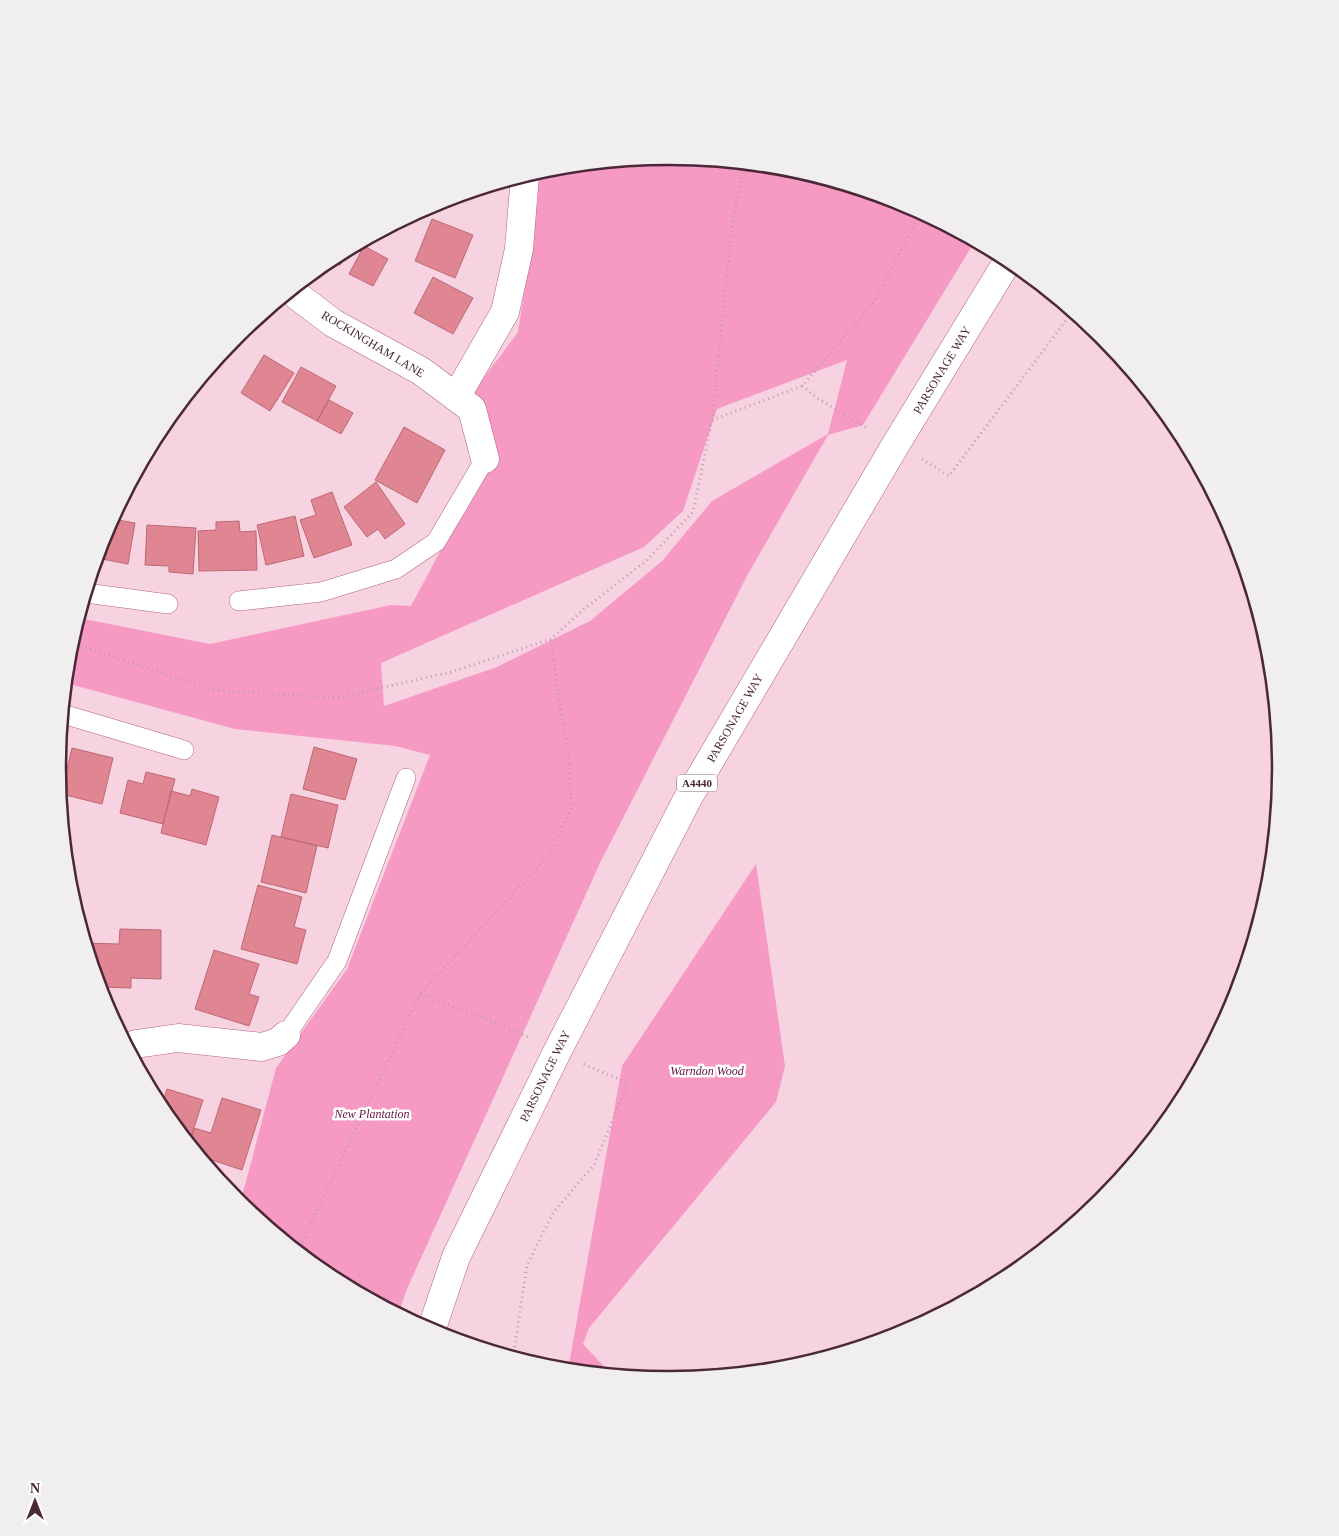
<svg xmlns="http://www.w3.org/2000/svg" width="1339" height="1536" font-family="'Times New Roman',serif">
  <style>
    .green { fill: #f69ac3; fill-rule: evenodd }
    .building { fill: #df8692; stroke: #bd6874 }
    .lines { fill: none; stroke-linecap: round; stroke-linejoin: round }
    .lane-casing { stroke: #b16387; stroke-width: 20 }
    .street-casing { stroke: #b16387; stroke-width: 29 }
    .primary-casing { stroke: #b16387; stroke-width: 29 }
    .path { stroke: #bf9cab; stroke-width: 3; stroke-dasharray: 1 4; stroke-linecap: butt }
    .lane { stroke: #fff; stroke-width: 19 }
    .street { stroke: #fff; stroke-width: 28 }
    .primary { stroke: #fff; stroke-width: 28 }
    .labels { text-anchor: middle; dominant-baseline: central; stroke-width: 5; stroke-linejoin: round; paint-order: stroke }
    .shield { fill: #fff; stroke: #806874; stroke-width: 1 }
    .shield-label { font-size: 11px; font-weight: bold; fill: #4a2838 }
    .street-label { font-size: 12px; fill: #4a2838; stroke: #fff }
    .park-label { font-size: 12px; font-style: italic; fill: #60133e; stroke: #fff }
    .rim { fill: none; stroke: #4a2838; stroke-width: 2.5 }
  </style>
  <rect width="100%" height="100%" fill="#f7d3e2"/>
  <path class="green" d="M670 156 789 168 904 203 975 241 863 425 828 435 748 574 600 863 407 1289 398 1314 329 1277 240 1204 276 1068 347 969 430 755 395 746 235 729 66 683 69 648 79 618 210 644 391 605 411 606 481 475 471 395 518 332 538 199 535 172 550 168ZM847 360 828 434 712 501 662 561 590 621 497 667 384 706 381 663 644 547 683 511 717 409Z
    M756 864 785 1066 776 1102 589 1328 583 1344 611 1374 568 1370 622 1066Z"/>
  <path class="building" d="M465 193 463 202 448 199Z
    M432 219 473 235 455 278 415 261Z
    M364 246 388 259 373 286 349 274Z
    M349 249 340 265 329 260 330 259Z
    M433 277 473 298 453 334 414 313Z
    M264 355 294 373 270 411 241 393Z
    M301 367 336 386 317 421 282 402Z
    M329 400 353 413 341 434 317 421Z
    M404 427 445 450 417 503 375 480Z
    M376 482 405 524 385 539 378 529 367 537 344 507Z
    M332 492 352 545 314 558 300 520 316 515 311 500Z
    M295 516 304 556 266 565 257 525Z
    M112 519 135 523 128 564 97 558 104 534Z
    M239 521 240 532 256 531 257 570 199 571 198 531 216 530V522Z
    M147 525 196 528 193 574 169 572V566L145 565Z
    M314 747 357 759 345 800 303 789Z
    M72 748 113 758 102 804 61 794Z
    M146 772 175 779 163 824 120 813 128 780 143 784Z
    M192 789 219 797 206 845 161 833 171 791 190 796Z
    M291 794 338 805 328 848 281 837Z
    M272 835 317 846 306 893 261 882Z
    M258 885 302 897 294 927 306 930 297 964 241 949Z
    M120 929 161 930V979L131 978V988L99 987 86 943 119 944Z
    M214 950 259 964 249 994 259 997 249 1026 195 1009Z
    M167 1089 203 1100 189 1143 161 1108Z
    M222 1098 261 1110 242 1170 206 1158 205 1162 189 1143 194 1128 211 1133Z"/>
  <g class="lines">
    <g class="lane-casing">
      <path id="lane" d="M86 593 168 604
        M239 601 321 592 396 569 436 542 485 459
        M63 714 184 750
        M286 1035 337 961 406 778"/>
    </g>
    <g class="street-casing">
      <path id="street" d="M291 291 333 323 421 371 472 409 485 459
        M456 397 505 312 519 249 525 175
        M128 1048 136 1044 178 1038 262 1047 278 1042 286 1035"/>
    </g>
    <g class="primary-casing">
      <path id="primary" d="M431 1331 456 1257 558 1050 688 798 896 444 1009 259"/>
    </g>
    <path class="path" d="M802 386 820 400 869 429
      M712 420 802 386 874 302 921 212
      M922 459 949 476 1073 311
      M71 643 212 690 336 698 451 672 551 639 584 609 646 561 693 512 712 420 732 225 745 163
      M420 994 497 1023 530 1038
      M298 1251 420 994 549 855 571 809 569 752 561 713 551 639
      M513 1357 527 1265 553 1213 594 1165 628 1083 583 1064"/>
    <use href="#lane" class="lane"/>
    <use href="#street" class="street"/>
    <use href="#primary" class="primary"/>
  </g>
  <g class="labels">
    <rect class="shield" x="677" y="774.5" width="40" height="17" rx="4"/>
    <g class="shield-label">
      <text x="697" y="783">A4440</text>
    </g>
    <g class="street-label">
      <text transform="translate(373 344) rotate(31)">ROCKINGHAM LANE</text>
      <text transform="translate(942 370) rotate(-59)">PARSONAGE WAY</text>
      <text transform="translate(735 718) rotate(-60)">PARSONAGE WAY</text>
      <text transform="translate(545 1076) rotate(-64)">PARSONAGE WAY</text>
    </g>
    <g class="park-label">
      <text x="707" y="1071">Warndon Wood</text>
      <text x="372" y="1114">New Plantation</text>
    </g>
  </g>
  <path d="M0 0H1339V1536H0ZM66 768a603 603 0 1 1 1206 0a603 603 0 1 1-1206 0Z" fill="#f1eeef" fill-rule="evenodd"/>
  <path class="rim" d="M66 768a603 603 0 1 1 1206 0a603 603 0 1 1-1206 0Z"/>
  <g transform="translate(35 1501)" stroke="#ffffff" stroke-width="4" paint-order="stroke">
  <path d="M0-4L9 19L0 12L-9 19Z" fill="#4a2838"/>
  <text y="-8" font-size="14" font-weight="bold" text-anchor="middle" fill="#4a2838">N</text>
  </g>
</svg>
